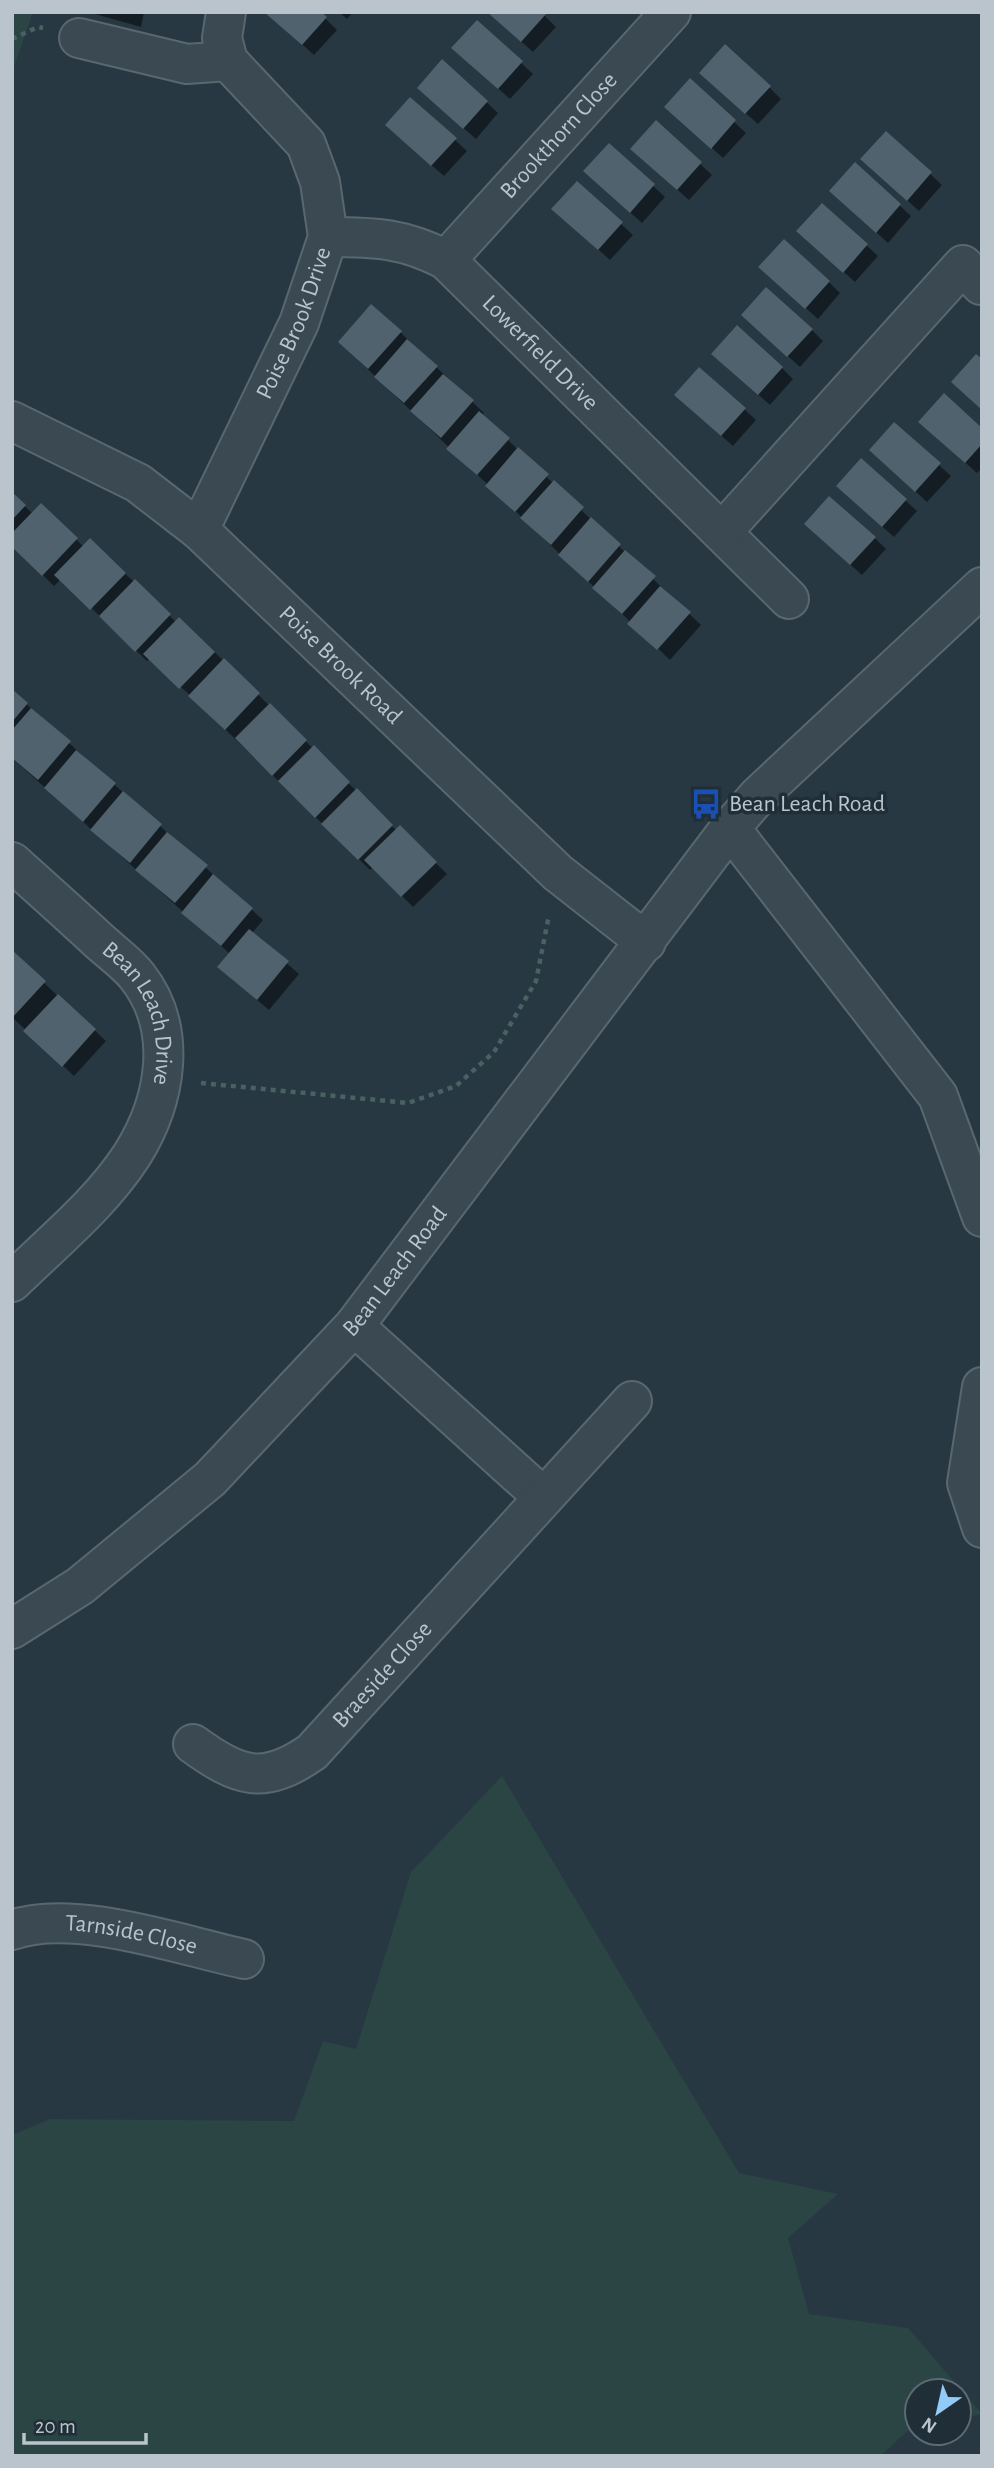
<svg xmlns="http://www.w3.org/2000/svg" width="994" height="2468" font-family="'Alegreya Sans',sans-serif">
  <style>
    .green { fill: #2a4543 }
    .shadow { fill: #0007 }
    .building { fill: #50626d }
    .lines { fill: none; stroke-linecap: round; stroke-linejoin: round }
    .minor-casing { stroke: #5a676f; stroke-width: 42 }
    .path { stroke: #496160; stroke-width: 4.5; stroke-dasharray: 5 5; stroke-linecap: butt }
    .minor { stroke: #3b4952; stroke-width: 38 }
    .labels { text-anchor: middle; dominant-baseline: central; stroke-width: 7; stroke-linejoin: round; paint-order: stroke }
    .street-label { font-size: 24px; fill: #b9c4cc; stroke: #202e38 }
    .poi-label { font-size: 24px; fill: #b9c4cc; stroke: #202e38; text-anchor: start }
  </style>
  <rect width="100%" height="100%" fill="#273842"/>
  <path class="green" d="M12 12H33L12 73Z
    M502 1776 739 2173 838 2194 788 2238 809 2314 908 2328 982 2414 959 2419V2391H917V2427L910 2429 880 2456H12V2135L50 2119 294 2121 323 2041 356 2049 411 1872Z"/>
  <path class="shadow" d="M88 12H144L141 27Z
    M266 12H319L337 30 314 55Z
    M339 12H353L347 19Z
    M488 12H541L556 27 533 52Z
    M477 22 533 74 510 99 465 59Z
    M442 61 498 113 476 139 430 99Z
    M690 81 746 133 723 158 678 118Z
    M712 84 770 88 781 99 758 124Z
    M656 123 712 175 689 200 644 160Z
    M886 133 942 185 919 211 874 170Z
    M398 136 455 140 467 151 444 176Z
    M609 145 665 197 642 223 597 183Z
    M855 165 911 216 888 243 843 202Z
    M577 183 633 235 610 260 565 220Z
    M822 205 878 256 855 282 810 242Z
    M772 278 829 282 840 293 818 319Z
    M754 326 812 330 823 341 800 367Z
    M400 332 484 413 482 415 701 625 670 660 351 353Z
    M725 365 782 368 793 379 770 405Z
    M687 406 744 409 756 420 733 446Z
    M982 430V468L977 473 932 433Z
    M861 460 917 511 894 537 849 497Z
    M882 461 939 465 951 476 927 502Z
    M12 494 33 514 41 506 84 547 90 540 176 622 179 619 224 661 397 831 400 828 447 874 413 907 373 867 370 870 193 698 150 659 147 661 61 579 54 586 12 545Z
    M817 535 875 538 886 549 862 575Z
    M12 691 263 920 252 933 299 974 269 1010 231 978 230 954 12 758Z
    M12 953 106 1041 74 1076 12 1017Z"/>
  <path class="building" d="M264 12H321L327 17 302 45Z
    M487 12H544L546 14 521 42Z
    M477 20 523 61 498 89 451 48Z
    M725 44 771 86 745 114 699 73Z
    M442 59 488 101 463 129 417 88Z
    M690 78 736 120 711 149 664 107Z
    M410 97 457 138 431 166 385 125Z
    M656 120 702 162 677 190 630 149Z
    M886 131 932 172 907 201 860 159Z
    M609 143 655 184 630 213 583 171Z
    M855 162 901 204 876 233 829 191Z
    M577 181 623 222 598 250 551 209Z
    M822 203 868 244 843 273 796 231Z
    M784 239 830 281 805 309 758 267Z
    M766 287 813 329 787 357 741 315Z
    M371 304 402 331 368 369 338 342Z
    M737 325 783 367 758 395 711 354Z
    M407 339 438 366 404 403 374 377Z
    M976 354 982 359V410L951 382Z
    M699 367 746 408 721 436 674 395Z
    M443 374 474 400 441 438 410 411Z
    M944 393 982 428V444L965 463 918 422Z
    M479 411 510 438 477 475 446 449Z
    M894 422 941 463 915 492 869 450Z
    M518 447 549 474 515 512 485 486Z
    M861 458 907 499 882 527 836 486Z
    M554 480 584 507 551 545 520 518Z
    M12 492 26 505 12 520Z
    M829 496 876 537 850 565 804 524Z
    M41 503 78 538 42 576 12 547V533Z
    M591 517 621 544 588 582 558 555Z
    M90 538 126 573 90 610 54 575Z
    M625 550 656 576 622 614 592 588Z
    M135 579 171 614 135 652 99 616Z
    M660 586 691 612 657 650 627 624Z
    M179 617 215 652 179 689 143 654Z
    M224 658 260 693 225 730 188 696Z
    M12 689 28 703 12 722Z
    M270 703 307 740 272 776 235 738Z
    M31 708 71 741 38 780 12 758V730Z
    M314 745 350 782 315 818 278 781Z
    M76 750 116 783 83 822 44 788Z
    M357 788 393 825 358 860 321 824Z
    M123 791 162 824 130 863 90 830Z
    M400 825 437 862 401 897 364 860Z
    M167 832 208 865 175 903 135 870Z
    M213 874 253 908 221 946 181 913Z
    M249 929 289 961 257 1000 217 967Z
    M12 950 46 981 12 1018Z
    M58 994 96 1029 62 1067 23 1031Z"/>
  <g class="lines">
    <g class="minor-casing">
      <g id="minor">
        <path d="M79 38 187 64 228 61"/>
        <path id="s1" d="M328 237C375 237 404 238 446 260L789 599"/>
        <path id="s2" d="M446 260 671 12"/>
        <path id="s3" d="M12 421 138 483 199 530 558 873 646 942"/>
        <path id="s4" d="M199 530 299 323 328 237 320 182 306 144 228 61 222 38 226 12"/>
        <path d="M722 532 963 265 981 285"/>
        <path d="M730 828 938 1096 982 1217"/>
        <path id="s5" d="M12 862C41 888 70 914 98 940 111 952 127 963 137 976 179 1029 166 1101 132 1155 101 1203 53 1242 12 1282"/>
        <path d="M354 1326 542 1496"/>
        <path d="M982 1387 967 1483 982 1528"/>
        <path id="s6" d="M12 1629 80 1586 210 1479 354 1326 730 828 758 796 982 587"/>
        <path id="s7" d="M193 1744C239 1777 263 1786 312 1752L632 1401"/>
        <path id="s8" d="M12 1930C74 1908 180 1945 244 1959"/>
      </g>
    </g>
    <path class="path" d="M12 39 38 27 43 28
      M201 1083 408 1103 456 1086 494 1052 536 981 549 915"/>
    <use href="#minor" class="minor"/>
  </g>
  <defs>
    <g id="bus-bare" transform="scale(2.415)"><path d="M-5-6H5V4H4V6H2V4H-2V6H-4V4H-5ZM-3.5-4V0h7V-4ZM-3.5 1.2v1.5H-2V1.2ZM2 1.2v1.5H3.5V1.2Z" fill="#1a4fb4" stroke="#202e38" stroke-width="2.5" paint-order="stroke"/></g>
  </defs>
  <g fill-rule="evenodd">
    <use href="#bus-bare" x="706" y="804"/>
  </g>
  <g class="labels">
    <g class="street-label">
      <text stroke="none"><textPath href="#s2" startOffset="168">Brookthorn Close</textPath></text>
      <text stroke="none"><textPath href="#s4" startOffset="228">Poise Brook Drive</textPath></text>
      <text stroke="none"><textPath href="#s1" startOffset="254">Lowerfield Drive</textPath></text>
      <text stroke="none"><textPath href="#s3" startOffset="413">Poise Brook Road</textPath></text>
      <text stroke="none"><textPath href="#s5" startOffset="205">Bean Leach Drive</textPath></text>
      <text stroke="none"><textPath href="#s6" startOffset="527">Bean Leach Road</textPath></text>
      <text stroke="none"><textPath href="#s7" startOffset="236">Braeside Close</textPath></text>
      <text stroke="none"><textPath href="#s8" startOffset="121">Tarnside Close</textPath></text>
    </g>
    <g class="poi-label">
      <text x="729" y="804">Bean Leach Road</text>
    </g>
  </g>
  <rect width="994" height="2468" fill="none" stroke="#b9c4cc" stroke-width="28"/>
  <g transform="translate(938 2412) rotate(214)"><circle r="33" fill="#202e38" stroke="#5d6a73" stroke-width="2"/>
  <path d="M0-5L12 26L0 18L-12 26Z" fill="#92cbf7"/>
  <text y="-10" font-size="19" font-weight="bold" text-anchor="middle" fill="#b9c4cc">N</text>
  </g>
  <path d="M24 2433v10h122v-10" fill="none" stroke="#b9c4cc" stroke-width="3.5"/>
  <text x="35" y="2433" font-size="21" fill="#b9c4cc" stroke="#202e38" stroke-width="5" paint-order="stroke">20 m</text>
</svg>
